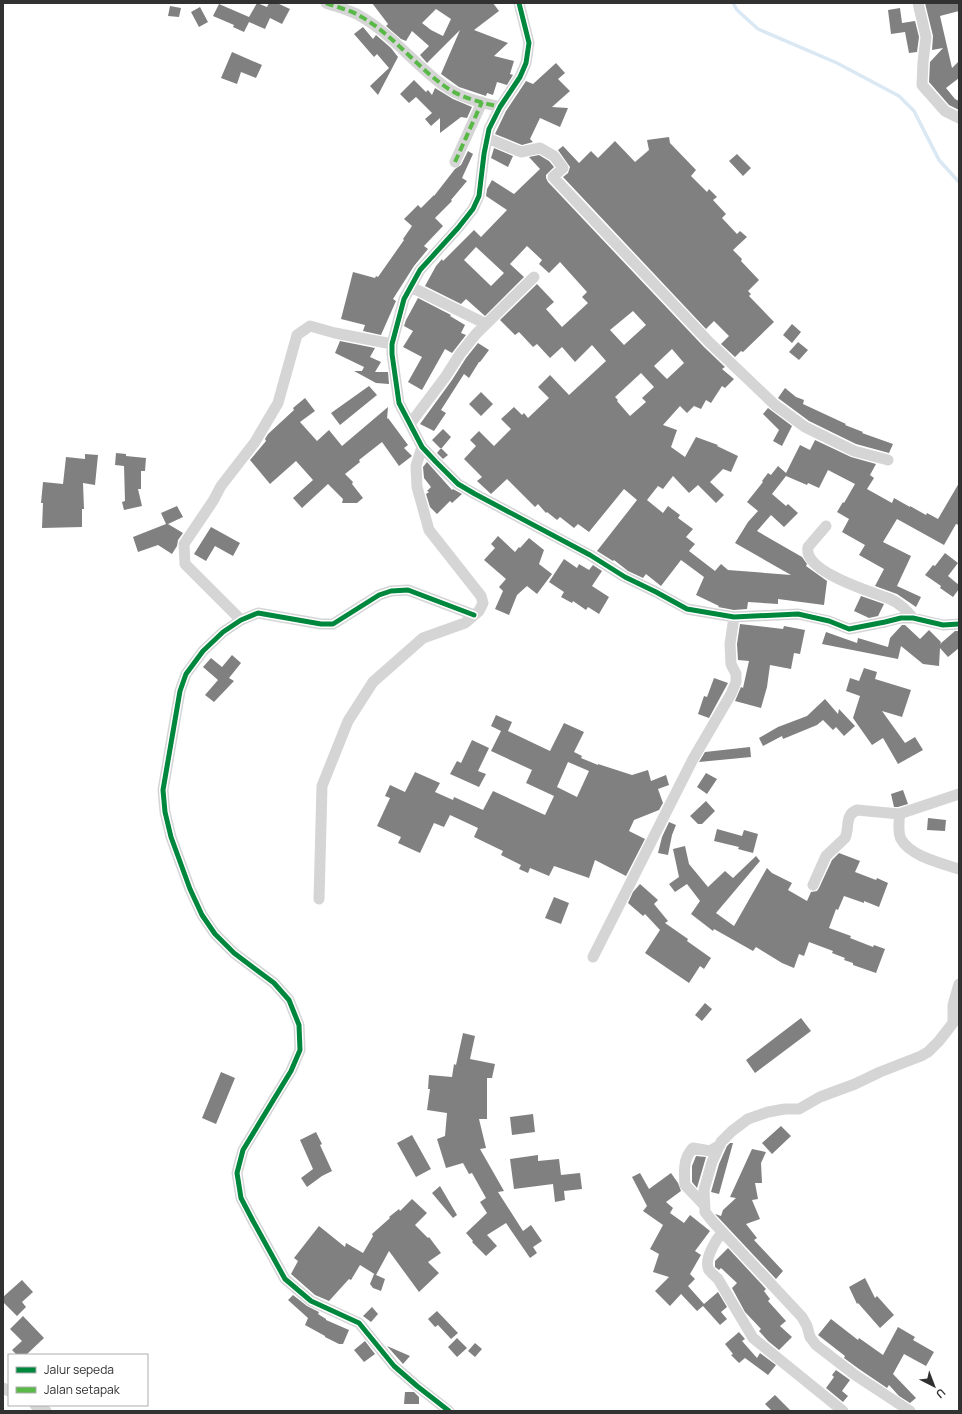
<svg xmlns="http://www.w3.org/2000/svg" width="962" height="1414" font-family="Manrope,sans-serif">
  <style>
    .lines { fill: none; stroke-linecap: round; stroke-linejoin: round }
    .stream { stroke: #dae8f4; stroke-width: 3.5 }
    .building { fill: #808080; fill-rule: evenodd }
    .street { stroke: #d5d5d5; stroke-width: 11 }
    .quiet { stroke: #58b947; stroke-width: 4; stroke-dasharray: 8 4; stroke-linecap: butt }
    .cycleway-casing { stroke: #fff; stroke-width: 8 }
    .cycleway { stroke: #00873e; stroke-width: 5 }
  </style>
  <rect width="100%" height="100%" fill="#fff"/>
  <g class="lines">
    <path class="stream" d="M733 3 737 10 758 29 837 63 899 96 914 111 939 160 959 182"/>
  </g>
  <path class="building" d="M257 3 267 7 269 3H277L290 9 282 24 270 18 265 29 249 22 244 32 233 27 234 25 213 16 219 4 249 17Z
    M372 3H493L499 11 474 30 508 43 494 56 514 61 510 74 513 75 507 85 497 82 493 95 487 93 486 96 459 87 441 74 460 30 427 63 420 55 429 46 412 31 406 41 401 39 386 26 388 24ZM436 9 451 19 443 36 431 30 422 23Z
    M925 3H959V11L940 16 952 68 959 61V78L946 88 955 99 959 101V110L949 105 929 82 930 62 943 48 932 50 933 36Z
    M170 6 181 8 179 17 168 16Z
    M200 7 208 22 199 27 191 12Z
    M900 8 902 23 915 21 919 37 917 52 909 53 905 32 891 34 888 10Z
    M363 27 373 39 376 35 391 48 398 57 378 95 370 86 389 68 377 54 374 57 354 34Z
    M232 52 262 65 256 78 241 72 237 84 221 78Z
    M556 63 565 73 558 79 570 91 552 107 568 108 560 127 540 118 530 139 533 142 522 145 495 134 506 111 526 81 533 84Z
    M414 80 426 92 428 90 432 95 435 88 453 99 472 107 467 118 461 117 440 133V118L431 126 425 119 432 113 416 97 409 103 400 94Z
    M669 137 670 143 696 170 691 176 707 192 709 189 717 197 713 200 726 214 722 218 737 234 740 231 747 237 733 250 742 259 741 261 759 280 748 291 751 294 749 296 774 322 743 352 741 351 735 357 721 344 729 336 714 321 706 329 563 177 568 173 570 167 558 150 563 146 579 163 591 151 598 158 615 141 635 162 649 150 647 140Z
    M494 148 513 156 508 167 491 158Z
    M468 151 473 154 462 178 467 181 451 200 452 201 435 218 443 226 424 246 428 249 414 266 393 299 396 301 381 335 363 331 365 325 341 319 353 272 375 278 376 276 378 277 404 240 403 239 412 226 404 219 418 205 421 208 434 195V196L455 169 461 165Z
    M737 154 751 168 743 176 729 161Z
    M539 155 549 161 554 167 546 175V178L548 182 704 347 725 367 722 369 734 379 725 388 722 386 711 403 706 400 701 409 694 406 687 413 680 406 663 425 677 430 671 447 685 457 696 437 718 445 717 446 738 456 731 472 723 469 710 482 724 495 716 503 698 485 689 493 673 476 663 489 658 486 647 500 663 513 668 506 680 515 678 518 693 529 686 537 695 544 689 551 715 571 721 564 728 570 791 575 735 543 748 522 758 511 747 502 763 482 762 481 768 473 771 475 778 466 786 473 800 445 810 450 815 440 851 457 876 464 870 475 874 478 867 489 892 503 894 498 910 507V506L926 515 927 513 938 519 959 483V525L956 524 944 545 897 519 883 542 911 556 897 586 921 597 916 607 897 594 875 586 884 569 859 555 865 545 842 532 849 519 837 512 843 502 844 503 855 484 828 470 819 488 808 483 807 485 786 476 772 494 786 506 788 504 798 513 784 527 771 515 757 531 802 557 807 564 806 566 827 581 824 605 778 599V604L748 602 747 609 734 610 718 607 719 606 696 595 704 577 681 560 661 586 646 574 643 578 628 571 614 560 613 561 597 551 637 500 624 489 589 532 578 524 574 528 560 517 557 520 547 512 546 513 538 504 535 507 507 479 491 494 477 481 482 477 464 459 476 446 470 440 479 431 494 446 511 429 501 419 514 407 522 415 524 413 528 418 549 398 538 387 550 375 569 395 606 361 592 345 575 362 562 347 550 358 537 344 533 347 519 332 515 335 500 320 537 284 554 302 546 309 562 327 588 303 582 297 587 292 560 262 549 273 539 264 542 260 527 246 510 264 524 277 485 316 466 299 461 304 425 286 436 266 442 259 443 261 474 230 481 237 507 210 486 196 487 189 492 180 514 194 540 169 529 157ZM476 247 504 273 491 286 464 260ZM633 311 646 325 624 345 610 330ZM672 349 684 363 667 379 654 366ZM641 373 654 387 642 398 646 402 630 416 617 401 618 400 615 397Z
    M418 298 451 315 450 316 465 325 461 333 466 335 452 353 445 349 422 390 408 382 422 357 403 347 413 331 404 326 406 320Z
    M792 324 801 332 792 343 783 335Z
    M340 341 375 348 370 357 381 362 375 372H388L389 384 376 383 354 371H362L364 367 335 353Z
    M798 342 808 350 799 360 789 352Z
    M478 343 489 350 480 362H479L469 378 464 374 441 410 446 413 434 431 420 424 452 380 466 358Z
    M369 386 377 395 340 425 331 413Z
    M785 388 796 397 804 400 803 404 846 424 845 425 863 432 862 433 893 444 889 453 856 444 809 421 778 398Z
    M481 392 493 404 481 416 469 404Z
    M305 398 315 411 300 422 317 441 329 430 342 446 388 407 387 419 388 418 408 445 404 448 412 456 399 466 382 442 359 460 360 462 345 474 353 482 352 484 363 498 357 503H342L343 499 328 484 302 508 293 498 313 480 296 461 270 484 250 460 266 441 265 439 268 434 294 410 293 408Z
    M768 408 792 426 782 446 773 441 779 430 763 414Z
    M443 429 451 437 441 449 432 440Z
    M441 448 448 455 443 459 437 453Z
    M116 453 126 454V456L146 458 145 471H141V489H138L142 506 124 510 122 502 125 501 124 466 115 465Z
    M85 454 98 455 95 485 83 483 84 509H82V527L42 528 43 503H41L43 482 63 484 66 457 85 459Z
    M427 462 452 490 453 489 462 494 452 503 450 501 437 514 430 507 426 494 429 492 427 491 431 487 424 478 423 467Z
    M177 506 183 517 168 524 183 533 178 540 177 546 172 554 158 545 138 552 133 537 166 524 161 513Z
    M211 527 240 543 233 556 215 546 206 561 194 554Z
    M498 536 515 552 519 547 520 548 529 538 544 550 539 564 552 574 537 594 527 586 517 595 509 615 495 609 503 591 499 587 506 579 484 560 495 548 491 544Z
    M945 553 958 563 948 576 959 585V589L953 597 940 588 941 586 925 575 933 565 935 566Z
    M564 559 577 568 579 564 589 570 593 565 602 571 592 586 609 597 599 614 588 607 586 610 573 601 572 603 561 597 564 592 549 582Z
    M861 596 884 604 878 616 869 618 854 611Z
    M740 624 783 629 784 626 805 630 800 654 794 653 791 669 770 665 767 687 761 708 735 701 741 687 743 688 749 661 738 660 737 644Z
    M902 625H905L920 639 929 630 941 642 940 644 955 631H959V648L948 657 940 648 939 666 923 664 901 646 898 659 822 644 826 632 857 643 858 638 888 647 890 638Z
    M232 655 241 663 229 678 234 681 214 702 205 695 218 680 203 667 211 658 222 667Z
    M864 668 877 672 875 679 911 690 902 717 882 711 905 743 915 737 923 750 898 764 883 738 872 745 853 718 860 696 846 691 850 678 859 681Z
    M714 678 728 683 709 718 698 714 704 696 707 697Z
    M825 699 838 714 839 709 855 726 844 736 836 727 833 730 823 720 817 725 783 739 782 736 763 746 759 738 778 727 807 716Z
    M496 715 512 722 508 731 550 751 564 723 584 732 574 752 582 756 581 758 598 765V764L632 775 648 770 651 781 666 775 669 785 658 789 663 803 659 810 634 820 629 831 645 839 626 876 595 860 589 878 554 866 549 876 530 868 528 873 519 869 521 865 501 855 503 851 474 837 478 828 450 815 444 827 434 823 420 853 398 843 401 837 377 826 390 798 385 796 390 785 405 792 415 772 440 783 435 792 453 800 454 797 483 810 493 791 545 815 554 796 526 783 532 770 491 751 501 731 491 726ZM568 762 589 771 577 797 557 787Z
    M472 740 489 748 478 771 486 774 479 787 450 774 457 761 461 763Z
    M750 747 751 757 699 762 705 752Z
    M706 773 717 779 707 794 697 787Z
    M903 790 908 804 898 807H894L891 794Z
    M706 801 715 811 702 824H698L690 816Z
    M928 818 946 820 945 831 927 830Z
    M669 822 676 825 672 835 668 855 658 853 662 837Z
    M717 829 742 836 744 830 758 834 753 853 738 849 739 847 714 841Z
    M685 846 689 864 708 887 725 871 733 878 756 856 760 861 716 913 734 926 767 868 772 873 792 883 788 890 807 901 811 892 817 891 819 888 832 860 839 853 860 861 855 872 876 880 877 878 888 883 879 907 864 901V903L844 896 838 910 836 909 829 928 851 936 850 938 873 947 874 945 885 949 876 973 853 965V963L844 960 845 958 832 953 833 951 809 942 804 956 799 954 794 968 782 963 756 947 753 951 714 929 713 931 691 914 700 901 687 884 675 892 669 884 679 877 673 849Z
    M640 884 658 900 654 904 668 921 665 923 688 939 687 941 711 958 704 969 700 966 689 983 645 953 660 930 645 914 643 916 628 903 633 892Z
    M554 897 569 903 561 924 545 918Z
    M705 1003 712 1009 702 1021 695 1015Z
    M801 1018 811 1031 755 1073 746 1060Z
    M463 1033 475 1036 470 1059 495 1064 492 1078H487V1119H479L486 1148 480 1149 504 1191 498 1192 523 1231 531 1225 542 1241 533 1247 537 1253 530 1258 506 1223 487 1235 497 1246 486 1256 472 1242 473 1241 466 1233 487 1213 480 1202 486 1198 472 1173 469 1174 463 1163 446 1168 437 1139 445 1136 447 1113 427 1110 430 1089H428L429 1075 452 1077 454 1064 456 1065Z
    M221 1072 235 1078 216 1124 202 1118Z
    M533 1114 535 1132 512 1135 510 1117Z
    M781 1126 791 1136 772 1154 762 1143Z
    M316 1132 322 1144 320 1145 332 1171 322 1176 307 1187 301 1178 313 1169 300 1140Z
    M412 1135 431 1169 416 1177 397 1143Z
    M730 1143H733L719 1194 711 1192 719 1164 727 1146Z
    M752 1149 766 1152 761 1163 762 1183H755L758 1199 752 1200 760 1219 746 1224 757 1238 754 1240 783 1271 776 1279 715 1214 721 1216 723 1210 736 1198 730 1197Z
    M538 1155V1161L559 1159 561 1175 580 1173 582 1189 564 1191 565 1200 555 1202 553 1184 514 1189 510 1159Z
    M696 1156 706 1157 697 1188 692 1182V1166Z
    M640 1173 649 1189 671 1173 678 1183 681 1191 666 1202 673 1208 670 1213 684 1223 690 1215 710 1231 695 1251 701 1255 690 1274 695 1279 688 1286 704 1304 718 1292 727 1307 721 1312 727 1319 720 1325 703 1306 697 1311 681 1294 670 1306 655 1291 669 1277 653 1272 659 1254 650 1249 663 1225 643 1211 647 1206 632 1177Z
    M440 1186 457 1215 453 1218 432 1193Z
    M412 1199 427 1213 415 1225 428 1238 429 1237 441 1253 428 1262 439 1273 419 1292 389 1251 376 1275 360 1265 351 1280 349 1279 329 1301 315 1295 291 1274 298 1261 294 1258 319 1226 345 1247 346 1243 363 1253 373 1236 372 1234 390 1218 389 1217 399 1209 400 1211Z
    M728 1248 766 1289 764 1291 770 1299 768 1301 786 1321 780 1326 792 1337 779 1350 768 1341 759 1331 761 1329 745 1312 732 1288 737 1283 721 1268 719 1270 715 1267V1261Z
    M374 1274 385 1279 381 1291 373 1288 370 1284Z
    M865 1278 875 1298 877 1296 894 1315 880 1328 858 1303 857 1304 849 1287Z
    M22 1280 33 1292 22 1302 26 1307 17 1316 3 1302V1297Z
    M293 1295 307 1306 319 1312 318 1314 326 1319V1320L349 1330 343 1344H339L325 1337V1336L305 1325 308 1318 288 1300Z
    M372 1307 378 1314 371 1322 363 1316Z
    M437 1311 458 1333 451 1339 438 1325 435 1327 428 1319Z
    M23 1316 44 1338 26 1355H17L12 1350 22 1341 10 1329Z
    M831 1319 858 1340 859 1338 883 1355 898 1327 915 1337 913 1340 934 1352 926 1366 904 1354 893 1374 916 1398 910 1403 899 1396 889 1385 887 1388 859 1369 844 1358 845 1356 818 1335Z
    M739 1332 745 1339 742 1341 757 1358 760 1353 776 1365 768 1375 745 1358 739 1363 731 1355 733 1354 725 1344Z
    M457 1338 467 1348 457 1357 448 1347Z
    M365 1341 375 1354 364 1362 354 1350Z
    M475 1343 482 1349 475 1357 468 1351Z
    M387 1346 410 1356 403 1364Z
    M836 1370 850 1380 842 1391 848 1396 843 1402 826 1388 834 1377 832 1375Z
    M405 1392H414L419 1397V1404H404Z
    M775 1395 791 1411H772L765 1404Z"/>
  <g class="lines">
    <path class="street" d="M326 3C337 7 350 10 360 16 392 34 414 64 443 85 460 98 480 102 500 107
      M519 3 529 43 526 63 520 77 500 107 489 129 484 154 479 196 473 209 458 228 420 270 404 299 392 344V354L399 403 422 447 436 462 458 484 475 494 590 555 625 577 656 592 687 609 734 617 798 614 829 621 849 629 885 622 901 618H913L943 625 959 624
      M918 3 926 37 923 62 922 85 945 111 959 118
      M487 138 521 152 540 148 554 156 563 168 553 177 709 342 775 405 805 427 854 451 888 460
      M455 162 482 102
      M411 287 486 324
      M410 424 446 376 460 354 476 334 534 277
      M826 526 808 547C803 572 872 592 890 599 900 603 906 610 913 618
      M241 620 185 564 184 544 213 501 221 486 255 442 278 403 297 335 310 326 335 333 392 344
      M959 794 899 814C900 822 897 831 901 839 910 856 941 863 959 869
      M813 885 826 856 845 838C850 828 844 815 857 810L899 814
      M319 899 322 786 348 721 373 682 423 638 465 623 479 611 483 603 481 596 429 530 417 487 416 466 422 447
      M593 957 693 759 731 694 736 682V674L731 664 730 644 734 617
      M705 1206 685 1185C684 1172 683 1158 693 1148L710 1151 720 1145
      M722 1232C716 1240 703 1260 709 1270 711 1273 715 1276 718 1279L753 1338 843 1411
      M3 1388 9 1391
      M35 1405 46 1411
      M449 1411 417 1386 394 1366 359 1323 311 1301 285 1279 253 1221 241 1198 237 1173 243 1150 291 1071 300 1050 299 1025 289 1000 274 983 234 953 215 934 202 915 190 889 171 837 165 812 163 790 180 691 186 674 203 651 223 632 241 620 258 613 321 624H333L379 595 391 591 408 590 474 615
      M910 1411 855 1375 816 1345 810 1337 807 1326 802 1317 713 1222 705 1212 704 1190 712 1162 721 1142 732 1131 748 1119 768 1112 785 1109H799L820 1097 855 1084 880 1072 921 1056 928 1052 939 1041 953 1023V1005L959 984"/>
    <path class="quiet" d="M326 3C337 7 350 10 360 16 392 34 414 64 443 85 460 98 480 102 500 107
      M455 162 482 102"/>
    <g class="cycleway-casing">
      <path id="cycleway" d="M519 3 529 43 526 63 520 77 500 107 489 129 484 154 479 196 473 209 458 228 420 270 404 299 392 344V354L399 403 422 447 436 462 458 484 475 494 590 555 625 577 656 592 687 609 734 617 798 614 829 621 849 629 885 622 901 618H913L943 625 959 624
        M449 1411 417 1386 394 1366 359 1323 311 1301 285 1279 253 1221 241 1198 237 1173 243 1150 291 1071 300 1050 299 1025 289 1000 274 983 234 953 215 934 202 915 190 889 171 837 165 812 163 790 180 691 186 674 203 651 223 632 241 620 258 613 321 624H333L379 595 391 591 408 590 474 615"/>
    </g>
    <use href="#cycleway" class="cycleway"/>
  </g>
  <rect width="962" height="1414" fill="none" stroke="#313131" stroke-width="8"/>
  <rect x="8" y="1354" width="140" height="52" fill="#ffffff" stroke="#adadad"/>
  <rect x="16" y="1367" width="20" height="6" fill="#00873e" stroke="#adadad"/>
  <text x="44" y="1374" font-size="12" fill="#313131">Jalur sepeda</text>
  <rect x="16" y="1387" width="20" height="6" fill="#58b947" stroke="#adadad"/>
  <text x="44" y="1394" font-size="12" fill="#313131">Jalan setapak</text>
  <g transform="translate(934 1386) rotate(138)" stroke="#ffffff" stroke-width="3" paint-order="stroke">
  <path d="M0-3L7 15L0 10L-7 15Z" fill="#313131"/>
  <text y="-6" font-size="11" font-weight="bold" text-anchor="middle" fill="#313131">U</text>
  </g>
</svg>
